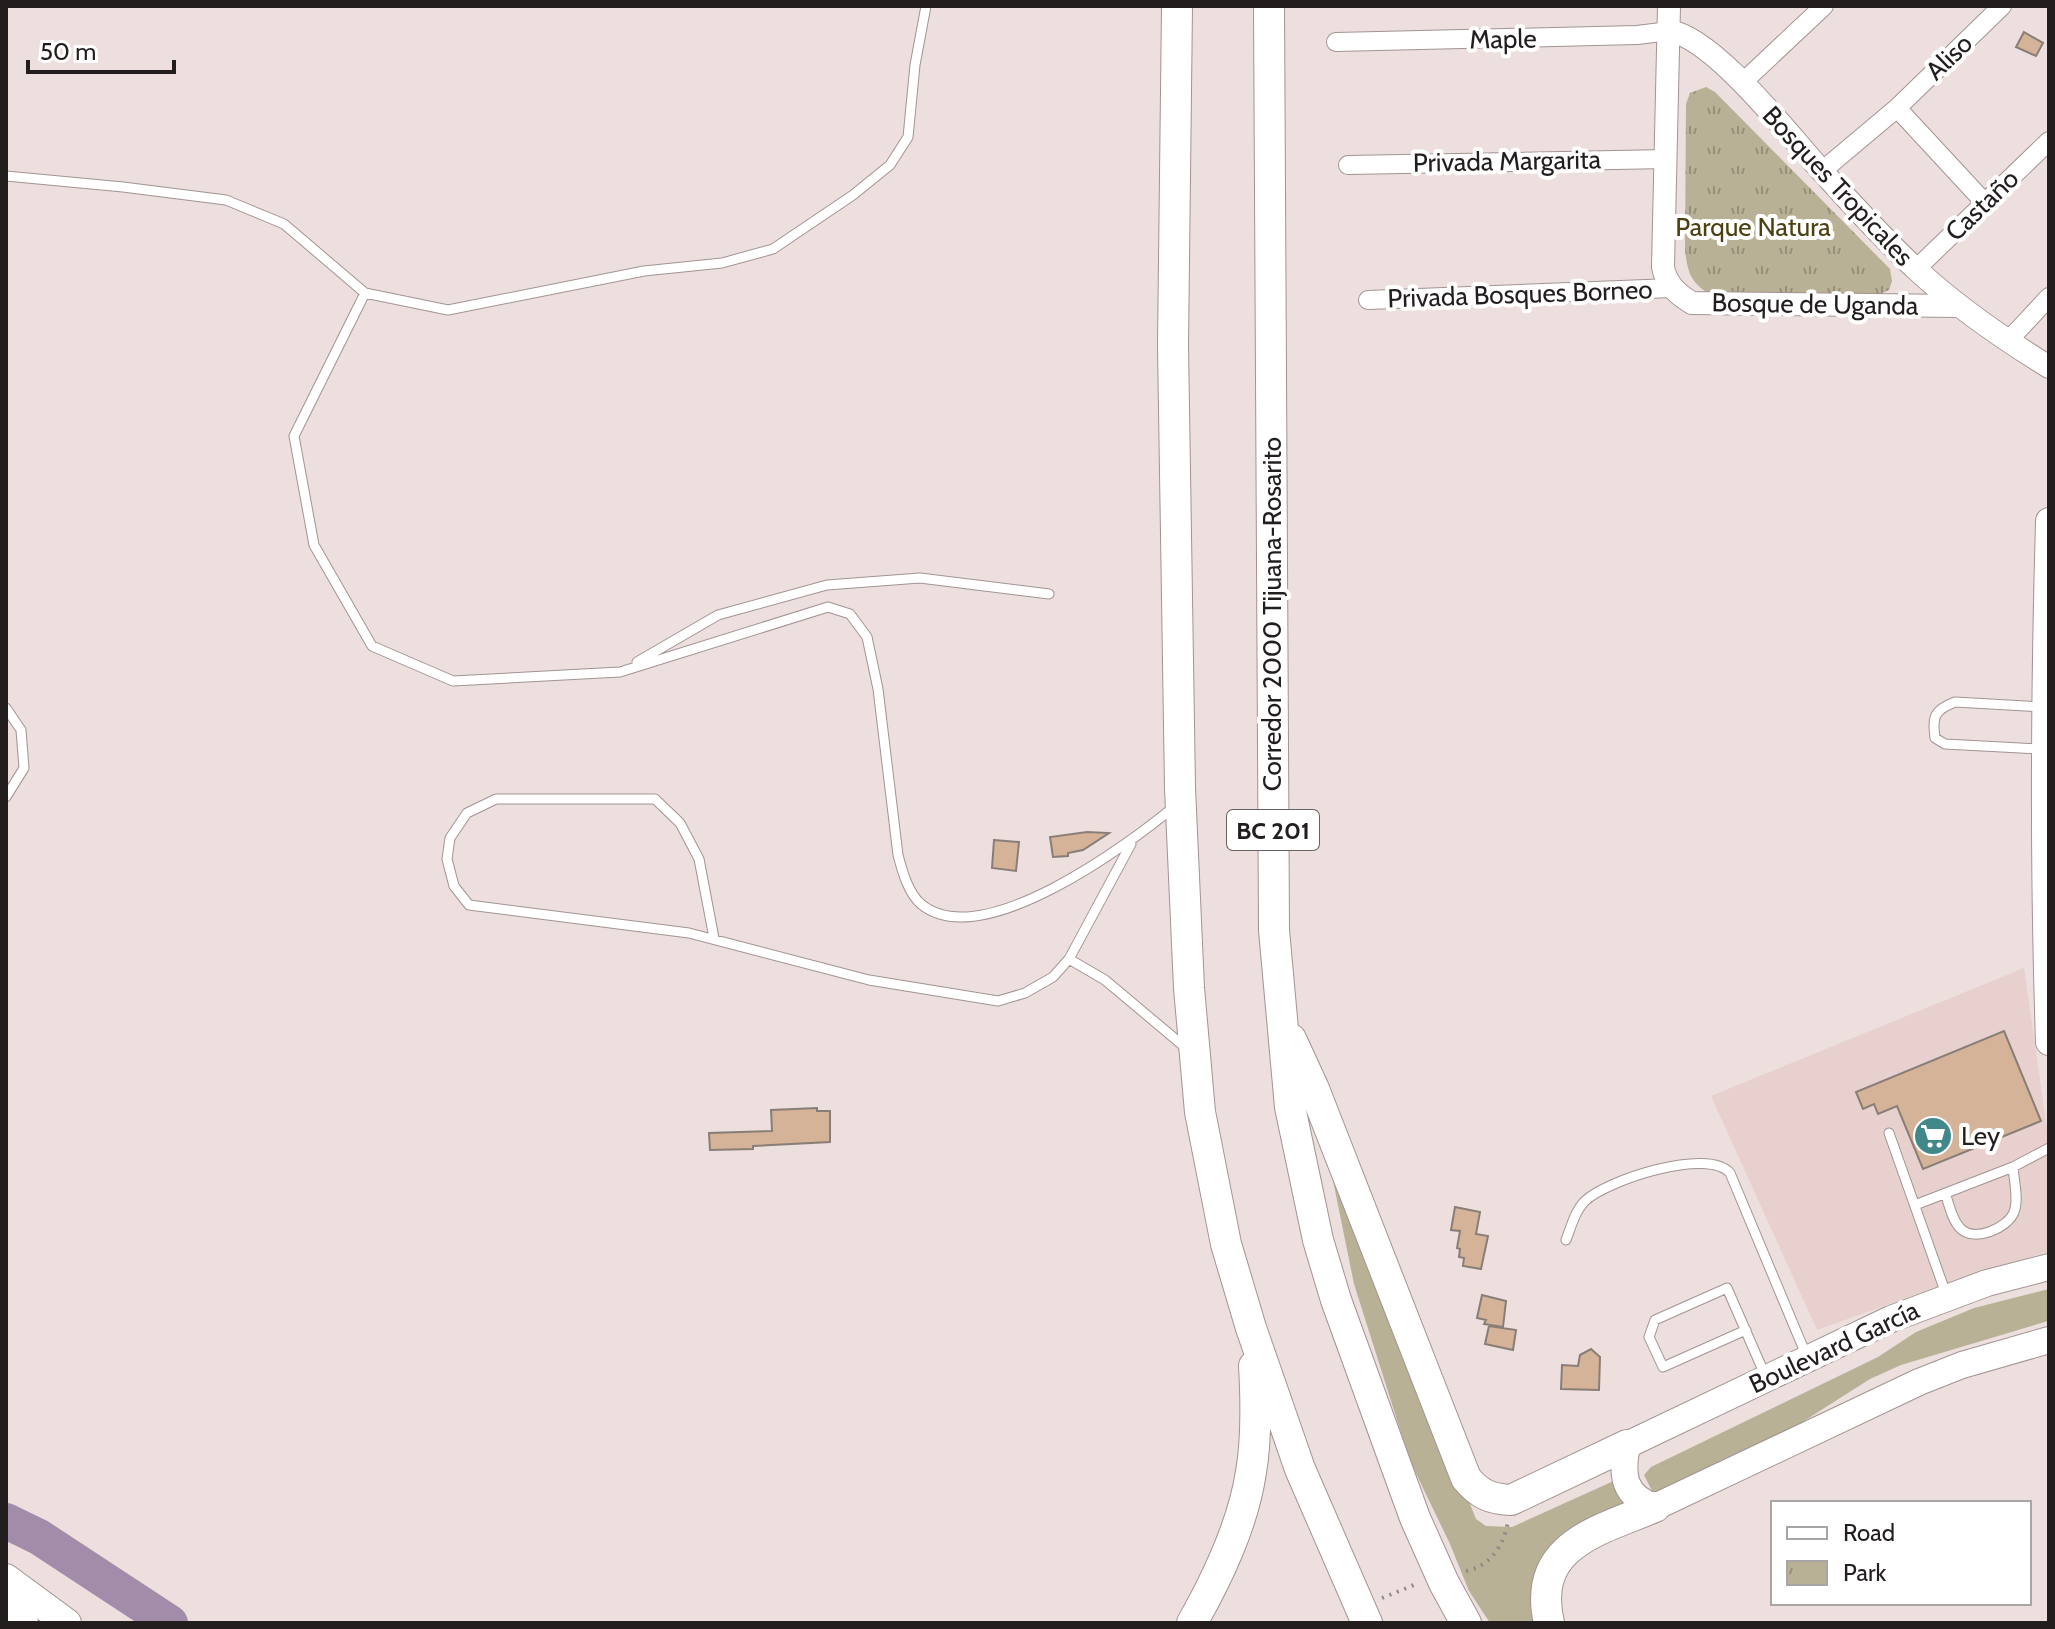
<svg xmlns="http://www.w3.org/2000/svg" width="2055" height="1629" font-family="Cabin,sans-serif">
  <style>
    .built { fill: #e7d0cd }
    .green { fill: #b9b195 }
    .park { fill: url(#park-tufts) }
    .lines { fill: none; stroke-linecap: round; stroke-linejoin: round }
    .river { stroke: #a38caa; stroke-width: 36 }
    .building { fill: #d4b399; stroke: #887e77; stroke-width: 2 }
    .service-casing { stroke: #a19492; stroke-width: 11 }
    .minor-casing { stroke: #a19492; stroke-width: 20 }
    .tertiary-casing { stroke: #a19492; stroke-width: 24 }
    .secondary-casing { stroke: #a19492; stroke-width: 28 }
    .primary-casing { stroke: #a19492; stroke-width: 30 }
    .trunk-casing { stroke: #a19492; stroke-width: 32 }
    .path { stroke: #918786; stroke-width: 4; stroke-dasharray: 2 6; stroke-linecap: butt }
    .service { stroke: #fff; stroke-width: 9 }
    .minor { stroke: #fff; stroke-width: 18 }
    .tertiary { stroke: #fff; stroke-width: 22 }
    .secondary { stroke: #fff; stroke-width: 26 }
    .primary { stroke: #fff; stroke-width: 28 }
    .trunk { stroke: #fff; stroke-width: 30 }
    .labels { text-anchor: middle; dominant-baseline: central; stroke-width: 8; stroke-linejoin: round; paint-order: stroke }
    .shield { fill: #fff; stroke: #656262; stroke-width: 2 }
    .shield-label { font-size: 24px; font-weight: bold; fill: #231e1e }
    .street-label { font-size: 26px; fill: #231e1e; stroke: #fff }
    .park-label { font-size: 26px; fill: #4c4011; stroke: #fff }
    .poi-label { font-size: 26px; fill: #231e1e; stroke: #fff; text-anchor: start }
  </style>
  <defs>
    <pattern id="park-tufts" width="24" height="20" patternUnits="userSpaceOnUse" patternTransform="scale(2)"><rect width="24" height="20" fill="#b9b195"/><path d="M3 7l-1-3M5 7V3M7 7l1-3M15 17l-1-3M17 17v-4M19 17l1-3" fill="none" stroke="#968f79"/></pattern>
  </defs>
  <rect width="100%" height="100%" fill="#eddfdd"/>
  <path class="built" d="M2024 968 2049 1143V1251L1926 1291 1817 1330 1711 1096Z"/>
  <path class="green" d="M1324 1136 1476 1519 1486 1526 1512 1527 1618 1479 1632 1506 1570 1537 1538 1623H1490L1469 1591 1450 1544 1410 1461 1354 1284Z
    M2049 1289 2048 1321 1901 1365 1870 1379 1774 1440 1659 1494 1652 1491 1644 1475 1651 1467 1878 1357 1916 1332 1974 1308Z"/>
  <path class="park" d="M1706 87 1715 92 1890 269 1892 281 1889 290 1878 295H1710C1690 281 1688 274 1685 250L1686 104 1690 93Z"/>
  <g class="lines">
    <path class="river" d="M6 1521 39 1537 170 1623"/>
  </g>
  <path class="building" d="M2024 32 2043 43 2036 56 2016 47Z
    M1087 832 1109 833 1083 850 1068 853V856L1053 857 1050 837Z
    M994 840 1019 842 1016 871 992 868Z
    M2004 1031 2041 1121 1923 1169 1897 1106 1878 1114 1874 1104 1863 1109 1856 1092Z
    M817 1108V1111H830V1142L753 1146V1149L710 1150 709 1133 772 1131 771 1110Z
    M1455 1207 1480 1212 1476 1234 1488 1236 1481 1269 1463 1266 1464 1258 1459 1257 1460 1249 1457 1248 1460 1231 1451 1230Z
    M1482 1295 1506 1301 1503 1327 1484 1324 1486 1320 1477 1318Z
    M1489 1326 1516 1330 1513 1350 1485 1344Z
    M1591 1349 1600 1357 1599 1390 1561 1389 1562 1365 1578 1366 1580 1355Z"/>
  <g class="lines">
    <g class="service-casing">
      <path id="service" d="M6 176 123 187 226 200 284 224 365 293 448 310 644 271 722 263 773 249 853 195 890 165 908 137 915 65 926 6
        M365 293 294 436 314 545 372 646 453 681 620 672 828 607 850 614 867 637 878 689 898 855C902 870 908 893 921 904 981 954 1128 845 1175 806
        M637 662 718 615 827 585 920 578 1049 594
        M6 708 21 730 24 768 6 797
        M2041 749 1945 744 1935 738C1932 717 1934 710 1955 702L2044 707
        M714 938 699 859 680 823 655 799H496L467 813 450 838 447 859 454 886 469 905 689 933 869 980 998 1001 1025 993 1053 977 1069 959 1131 844
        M1069 959 1105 980 1186 1048
        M1889 1133 1946 1294
        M1945 1193C1949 1204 1952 1220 1960 1228 1974 1243 2008 1228 2014 1212 2019 1200 2014 1181 2013 1167
        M1915 1205 2013 1167 2049 1148
        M1566 1240C1571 1227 1575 1211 1585 1201 1607 1180 1708 1147 1730 1173L1807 1357
        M1746 1330 1663 1367 1649 1337 1655 1320 1727 1288 1765 1375"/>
    </g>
    <g class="minor-casing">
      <path id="minor" d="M1336 42 1637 35 1670 31
        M1742 83 1824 6
        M1897 108 1985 203
        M1348 165 1667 159
        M1822 171 1897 108 2002 6
        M1916 269 2049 141
        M1368 300 1672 288
        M2008 341 2049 297"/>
    </g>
    <g class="tertiary-casing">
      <path id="tertiary" d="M1669 6 1663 267C1666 284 1677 294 1692 303L1959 306
        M1670 31C1715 39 1788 134 1820 169 1851 203 1883 239 1917 270 1957 307 2002 338 2049 367"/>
    </g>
    <g class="secondary-casing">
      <path id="secondary" d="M2049 521C2044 696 2043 867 2049 1042
        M2049 1267 1987 1283 1891 1319 1627 1445C1621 1475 1623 1496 1655 1507L1919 1382 1962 1365 2049 1340"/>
    </g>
    <g class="primary-casing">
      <path id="primary" d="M6 1578 67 1623
        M6 1610 24 1623"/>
    </g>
    <g class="trunk-casing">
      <path id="trunk" d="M1177 6 1173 345 1180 788 1189 988 1200 1112 1226 1244 1251 1328 1300 1469 1367 1623
        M1269 6 1274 930 1290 1107 1318 1240 1336 1300 1415 1518 1444 1583 1466 1623
        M1291 1039 1314 1089 1466 1478C1479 1494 1490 1499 1511 1500L1627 1445
        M1192 1623C1218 1577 1243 1525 1251 1472 1257 1438 1256 1401 1254 1366
        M1549 1623C1531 1545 1598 1531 1655 1507"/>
    </g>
    <path class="path" d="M1466 1571C1491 1566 1504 1545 1508 1521
      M1382 1598 1419 1583"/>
    <use href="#service" class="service"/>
    <use href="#minor" class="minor"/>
    <use href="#tertiary" class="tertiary"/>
    <use href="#secondary" class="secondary"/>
    <use href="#primary" class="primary"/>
    <use href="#trunk" class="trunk"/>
  </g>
  <defs>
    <g id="supermarket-disc" transform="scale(2)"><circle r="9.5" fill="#40888a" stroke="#fff"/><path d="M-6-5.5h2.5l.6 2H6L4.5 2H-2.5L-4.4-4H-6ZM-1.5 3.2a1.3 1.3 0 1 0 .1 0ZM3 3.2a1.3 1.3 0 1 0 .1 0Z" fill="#fff"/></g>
  </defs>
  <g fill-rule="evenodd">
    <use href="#supermarket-disc" x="1933" y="1136"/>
  </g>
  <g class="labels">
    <rect class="shield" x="1227" y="810" width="92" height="40" rx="6"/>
    <g class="shield-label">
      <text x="1273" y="830">BC 201</text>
    </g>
    <g class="street-label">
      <text transform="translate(1503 39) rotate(-1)">Maple</text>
      <text transform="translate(1949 57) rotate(-44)">Aliso</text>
      <text transform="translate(1507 161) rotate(-1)">Privada Margarita</text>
      <text transform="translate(1838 186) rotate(47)">Bosques Tropicales</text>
      <text transform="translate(1982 205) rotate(-44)">Castaño</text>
      <text transform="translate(1520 294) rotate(-2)">Privada Bosques Borneo</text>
      <text transform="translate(1815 304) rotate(1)">Bosque de Uganda</text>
      <text transform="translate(1272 614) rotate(-90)">Corredor 2000 Tijuana-Rosarito</text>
      <text transform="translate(1834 1347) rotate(-25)">Boulevard García</text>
    </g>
    <g class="park-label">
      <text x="1753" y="227">Parque Natura</text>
    </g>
    <g class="poi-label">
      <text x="1961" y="1136">Ley</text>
    </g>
  </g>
  <rect width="2055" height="1629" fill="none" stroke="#231e1e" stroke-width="16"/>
  <rect x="1771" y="1501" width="260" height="104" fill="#ffffff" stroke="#a7a5a5" stroke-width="2"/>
  <rect x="1787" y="1527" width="40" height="12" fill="#ffffff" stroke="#a7a5a5" stroke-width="2"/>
  <text x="1843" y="1541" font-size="24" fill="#231e1e">Road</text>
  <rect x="1787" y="1561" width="40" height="24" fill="url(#park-tufts)" stroke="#a7a5a5" stroke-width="2"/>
  <text x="1843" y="1581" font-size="24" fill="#231e1e">Park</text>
  <path d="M28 60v12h146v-12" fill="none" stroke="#231e1e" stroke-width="4"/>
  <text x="40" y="60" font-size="24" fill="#231e1e" stroke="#ffffff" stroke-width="6" paint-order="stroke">50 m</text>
</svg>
